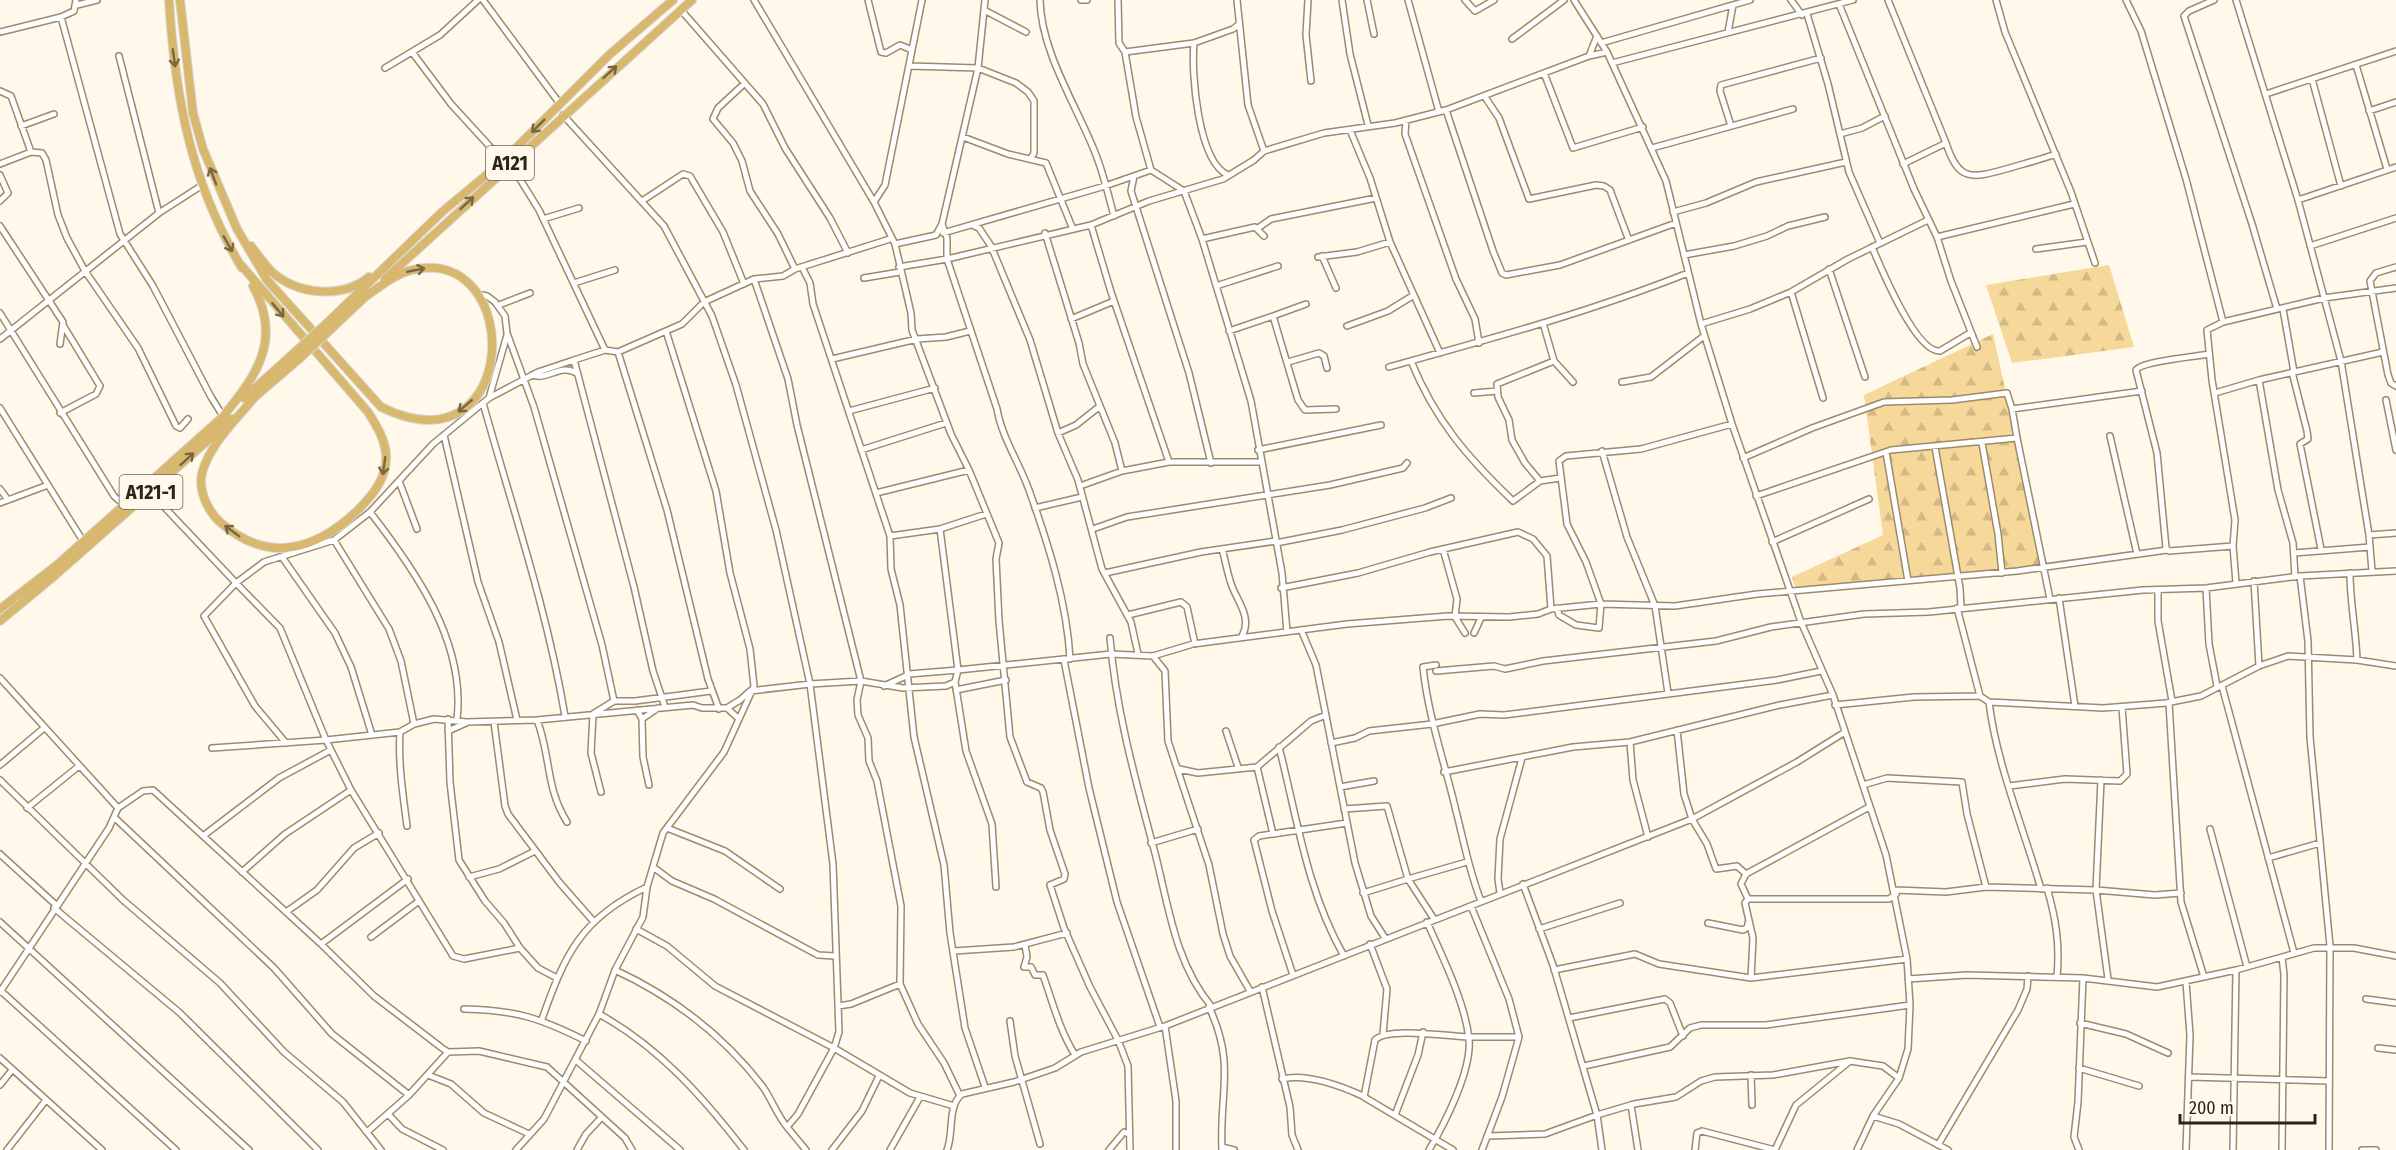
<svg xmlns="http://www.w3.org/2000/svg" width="2396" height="1150" font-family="'Fira Sans Condensed',sans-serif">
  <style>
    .forest { fill: url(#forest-firs) }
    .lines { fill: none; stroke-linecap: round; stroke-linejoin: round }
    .minor-casing { stroke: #9b8b6b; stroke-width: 8 }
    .highway-casing { stroke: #d9d8d5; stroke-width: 10 }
    .minor { stroke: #fff; stroke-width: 5 }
    .highway { stroke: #d8b76e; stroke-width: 8 }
    .highway-bridge-casing { stroke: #d9d8d5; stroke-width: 10; stroke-linecap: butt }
    .highway-bridge { stroke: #d8b76e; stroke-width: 8 }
    .oneway { stroke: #79673f }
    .labels { text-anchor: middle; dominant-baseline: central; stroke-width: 4.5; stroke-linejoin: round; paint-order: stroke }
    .shield { fill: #fff8eb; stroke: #6b6457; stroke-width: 1.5 }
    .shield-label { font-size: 20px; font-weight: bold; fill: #2b2518 }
  </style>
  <defs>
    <pattern id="forest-firs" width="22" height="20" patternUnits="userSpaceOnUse" patternTransform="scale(1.5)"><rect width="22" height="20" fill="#f6d99a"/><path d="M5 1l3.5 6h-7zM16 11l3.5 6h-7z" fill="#d3ba84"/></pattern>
  </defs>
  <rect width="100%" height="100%" fill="#fff8eb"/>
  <path class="forest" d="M2109 265 2134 347 2012 363 1986 285Z
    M1993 334 2044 565 1796 590 1792 577 1883 535 1864 395Z"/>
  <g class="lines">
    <g class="minor-casing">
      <path id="minor" d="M483 0 560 104
        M754 0 874 202 895 244 911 313 912 330 951 434 969 470 999 543 996 559 999 621 1010 737 1027 782 1041 788 1043 792 1050 830 1065 874 1064 879 1050 885 1064 928 1090 987 1118 1040 1128 1066 1130 1150
        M868 0 881 52 886 53 900 45 912 50
        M1040 0C1041 51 1075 103 1094 150 1103 171 1108 194 1114 216
        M1081 0H1087
        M1118 0 1119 43 1125 52 1194 43 1233 29 1238 25
        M1237 0 1248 105 1264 151
        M1308 0 1306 35 1311 81
        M1342 0 1350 54 1368 125
        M1367 0 1374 34
        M1408 0 1439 112
        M1465 0 1475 11 1494 0
        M1574 0 1607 52 1666 181 1701 324 1732 424 1801 622 1833 695 1886 855 1907 959 1910 1005 1908 1049 1899 1078 1873 1116 1857 1150
        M1791 0 1802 15
        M1888 0 1946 143
        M1996 0 2005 32 2071 192 2095 263
        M2126 0 2141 31 2186 179 2223 322
        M2214 0 2189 11 2184 16 2252 224 2277 309
        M2236 0 2298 200 2341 361 2369 535 2372 571
        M1839 4 1914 189 1937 237 2074 204
        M77 5 97 0
        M681 10 763 104 785 148 830 218 848 253
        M984 10 1026 32
        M1807 14 1828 84 1849 172 1880 243
        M61 17 120 234 153 286 211 397 223 416
        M0 32 61 17 74 11 76 0
        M1728 32 1733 5
        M1512 39 1564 0
        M1194 43C1191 73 1198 162 1228 175
        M1601 43 1750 0
        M412 52 451 104 503 161
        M1125 52 1136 117 1151 170 1184 191 1202 239 1251 401 1282 573 1287 632
        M119 56 159 213
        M1589 56 1597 36
        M1612 63 1853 0
        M2356 65 2387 169
        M909 66 978 68 1016 83 1028 92 1034 101V153L1031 158
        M385 68 440 35 478 0
        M1544 73 1573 148 1643 127
        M2312 79 2341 186
        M745 83 718 108 713 119 733 143 742 161 750 191 778 234 795 269
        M0 91 11 96 31 152 42 153 46 160 58 215 67 238 85 271 138 348 176 426 180 428 188 419
        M2266 94 2396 51
        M1485 97 1499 118 1529 199 1596 185 1604 186 1610 190 1628 238
        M1446 110 1493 251 1502 273 1506 275 1560 265 1676 223
        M2369 111 2396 102
        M563 115 664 226 712 316 736 385 776 530 810 684 833 864 839 1032 834 1048 910 1093 954 1106
        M1406 120 1405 134 1456 279 1475 319 1479 343
        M21 126 54 114
        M1731 126 1720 91 1721 85 1821 58
        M1350 130 1370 178 1390 242 1440 353
        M1840 134 1862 128 1885 116
        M963 137 1008 154 1046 163 1072 227
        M1652 148 1793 109
        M510 163 539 210 605 350
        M0 164 31 152
        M1903 164 1946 143C1958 181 1971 179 2006 169 2023 164 2039 160 2056 154
        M0 175 8 193 0 201
        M1134 176 1131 191 1189 373 1211 463
        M2298 200 2396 167
        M642 201 683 174 690 176 723 232 744 284
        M874 202 885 185 922 0
        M1673 212 1706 203 1756 182 1846 162
        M543 219 579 208
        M942 224 947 238V259L997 409C1002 438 1019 462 1029 490 1048 543 1067 602 1070 659
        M1091 225 1111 292 1169 462
        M0 226 63 322 60 344
        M974 226 979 228 991 246 1030 340 1058 433 1078 480 1102 569 1131 622 1138 654
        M1258 228 1271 219 1376 198
        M943 233 1105 186 1151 170
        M1045 233 1079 343 1083 364 1115 443 1122 471
        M1937 237 1951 281 1977 347
        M1202 239 1255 227 1264 236
        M895 244 936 235 942 224 978 68 985 0
        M2310 246 2396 218
        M1872 247C1881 268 1916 353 1940 351L1970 333
        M2036 249 2087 242
        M1684 255 1734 246 1767 236 1788 226 1825 217
        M1322 256 1336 288
        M1318 257 1357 252 1390 242
        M802 267 810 283 813 304 890 536 891 569 900 605 914 737 944 865 950 933 965 1028 985 1087
        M899 267 947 259 1091 225 1149 201 1223 179 1254 160 1264 151 1324 133 1395 123 1446 110 1589 56 1607 52
        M2396 267 2376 273 2370 281 2388 375 2391 383 2396 386
        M1829 269 1865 377
        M864 278 900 272
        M754 279 788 379 797 425 861 681 857 700 858 715 868 738 869 761 877 781 901 906 900 984 918 1024 944 1063 960 1096
        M574 283 615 270
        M1216 286 1278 266
        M1791 292 1823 398
        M477 294 487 296 495 302 505 316 507 333 534 407 602 645 614 701H635L711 691
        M499 305 530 293
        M2283 309 2294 372
        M0 313 114 496 124 505
        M1273 316 1306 304
        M1071 319 1114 301
        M1543 323 1554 361 1573 382
        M1701 324 1750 309 1791 292 1848 259 1928 220
        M1347 326 1388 311 1414 295
        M1229 331 1273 316 1298 400 1305 410 1336 409
        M0 339 159 213 201 186
        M618 352 667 510 708 679 719 709
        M2209 354C2194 357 2142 361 2136 370L2157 453 2166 548 2169 551 2233 546
        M832 359 917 339 946 337 970 331
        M574 360 605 350 618 352 682 324 704 302 754 279 783 276 795 269 890 239
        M1411 361C1435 420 1467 457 1513 501L1540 481
        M1554 361 1497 384 1498 397 1509 420 1512 440 1525 463 1540 481 1560 478
        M1288 362 1319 353 1324 356 1327 368
        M1389 367C1490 339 1590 312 1688 273
        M2292 372 2307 431 2308 439 2300 444 2321 549
        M532 375C548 381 561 362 578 374
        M2259 380 2278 490 2293 543 2295 577
        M1622 382 1651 377 1704 336
        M1474 393 1497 391
        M2215 393 2259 380 2383 352
        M489 398 507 335
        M2386 400 2396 450
        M483 403C512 507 547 609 565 716
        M0 408 83 541
        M2012 409 2017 438
        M849 411 935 388
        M60 413 96 394 100 386 63 325
        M1058 433 1076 425 1100 406
        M444 435 478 582 499 642 517 720
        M2110 436 2137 554
        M1982 443 1998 534 2002 573
        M1935 447 1960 588 1961 608
        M861 450 946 423
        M1258 450 1381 425
        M1602 451 1627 537 1655 606 1668 693
        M1886 452 1908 581
        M1743 458 1812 428 1884 402 1952 400 2007 393 2012 409 2142 391
        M399 481 417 529
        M1080 486 1122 471 1169 462H1261
        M0 489 8 500
        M151 493 236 583 264 562 334 540 370 512 433 444 489 398 538 372 574 360 634 587 653 671 665 707
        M876 493 969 470
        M1756 496 1891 450 2017 438 2050 599
        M0 503 48 485
        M1035 508 1082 497
        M370 512C415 570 466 642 457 719
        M1093 529 1127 517 1330 485 1403 468 1407 463
        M2369 535 2396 533
        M890 536 940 529 986 514
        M334 540 389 629 401 661 414 724
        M1772 542 1869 499
        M1276 543 1342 530 1425 508 1451 498
        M1222 549C1226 562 1228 579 1234 591 1241 606 1251 620 1242 636
        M1443 549 1457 599 1455 617 1465 633
        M2294 553 2370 547
        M282 557 335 633 351 667 372 735
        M1105 573 1201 552 1276 541
        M2350 573C2350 602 2356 630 2357 660
        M2300 576 2308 641 2310 737 2330 946 2329 1150
        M2254 581 2259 666
        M2236 583 2233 546 2235 520 2212 380 2207 330 2223 322 2324 298 2396 288
        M1281 588 1358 573 1430 552 1518 532 1533 539 1547 556 1551 609
        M2206 588 2209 644 2217 686
        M2158 590V621L2172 701
        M2059 598 2075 706
        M1557 608 1559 615 1576 625 1599 628 1601 604 1586 562 1567 524 1559 461 1566 456 1641 449 1732 424
        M1957 608 1980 696
        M1128 615 1181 602 1187 607 1195 644
        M1302 632 1316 665 1355 863 1371 916 1385 938
        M1474 633 1481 618
        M1110 638C1116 713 1137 785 1156 857 1169 909 1176 964 1211 1006
        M1153 656 1165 671 1168 741 1209 865 1223 934 1230 956 1250 991
        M1064 660 1089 788 1117 902 1160 1027
        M1436 665 1423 667C1428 717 1445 763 1456 811 1464 842 1469 871 1481 901
        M1436 671 1494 666 1505 669 1543 661 1716 641 1771 627 1864 614 1929 612 2143 590 2206 588 2300 576 2396 571
        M909 674 958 670 940 529
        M0 678 118 808
        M955 682 966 751 992 824 996 887
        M884 686 908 675
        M2222 686 2294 953
        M956 690 1006 680
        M1989 702C1996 762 2024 830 2041 889
        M2169 703 2181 902 2204 977
        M1835 705 1914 697 1980 696 1989 702 2103 708 2166 703 2201 696 2259 666 2288 656 2357 660 2396 666
        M727 708 739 719
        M637 710 642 719 643 757 649 785
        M448 719 450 782 459 860 485 901 504 923 520 948 538 968 557 978
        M642 719 658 708
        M537 720C551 755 545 787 567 822
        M494 722 505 806 508 814 559 882 594 922
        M1677 730 1684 794 1692 819 1707 844 1716 869 1737 866 1746 874
        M448 731 466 723
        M1226 731 1238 767
        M400 732C398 763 403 795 407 826
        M1630 742 1633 780 1648 837
        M286 743 255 706 204 616 236 583 280 628 326 740 400 732 414 724 434 719 467 722 537 720 693 705 702 708H727L740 700 750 691 810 684 861 681 903 688 946 686 955 682 958 670 1111 654 1153 656 1193 644 1347 624 1448 616 1509 617 1538 614 1551 609 1601 604 1675 606 1757 594 2017 571 2167 550
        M1331 743 1355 738 1369 731 1432 724 1480 714 1504 715 1777 680 1821 671
        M1279 747C1297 817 1307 892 1344 956
        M212 748 326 740 351 790 453 956 464 959 520 948
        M0 765 44 728
        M1257 767 1273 834
        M1179 769 1198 773 1257 767 1311 721 1326 715
        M1444 772 1573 747 1630 742 1780 705 1833 695
        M0 780 123 900 220 983 284 1052 343 1102 381 1150
        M2101 780 2096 890 2108 979
        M1863 785 1887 778 1962 782 1967 814 1986 887
        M2009 786 2065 779 2120 781 2127 774 2122 707
        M1340 787 1374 781
        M601 792 591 753 593 714 614 701
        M27 808 79 766
        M1344 809 1387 806 1408 879 1467 862
        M115 818 274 968 332 1034 409 1095
        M667 828 725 851 780 889
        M2210 829 2247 967
        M203 836 279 778 329 751
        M1151 843 1198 829
        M0 854 56 905
        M2268 858 2320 843
        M653 867 672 881 714 899 818 955 835 956
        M242 872 285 834 351 790
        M469 877 499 869 535 851
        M1523 884 1553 965 1597 1115 1634 1104 1676 1097 1701 1081 1715 1077 1773 1075 1850 1061 1883 1066 1899 1078
        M2047 888C2056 919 2060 944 2057 977
        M1895 890 1946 892 1986 887 2096 890 2155 895 2181 893
        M1363 893 1408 879 1434 919
        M1500 893 1498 879 1500 839 1522 758
        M1748 899 1741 884 1746 874 1869 807
        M1748 899H1889L1896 894
        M1748 899 1745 903 1753 938 1751 978
        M1471 906 1509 999 1519 1037 1502 1097 1482 1150
        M54 908 180 1013 318 1150
        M286 912 317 890 354 848 379 833
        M0 922 249 1150
        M1427 922C1442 956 1465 1002 1469 1039 1472 1070 1445 1123 1429 1150
        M1708 923 1743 930 1748 927V923
        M636 929 667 946 715 986 834 1048 798 1114 787 1127 806 1150
        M1539 929 1620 903
        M371 937 419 901
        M321 944 408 879
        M1370 944 1387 989 1383 1034
        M1025 945 1027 957 1024 967H1031L1035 975H1043C1053 1003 1059 1029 1075 1055
        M954 951 1014 947 1067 933
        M2282 957 2284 975 2282 1150
        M615 970C673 997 724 1036 763 1087 772 1100 777 1115 787 1127
        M1554 970 1635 954 1659 964 1751 978 1907 959
        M1293 975 1272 911 1254 840 1259 836 1347 823
        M1908 979 1967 975 2083 978 2157 987 2236 970 2314 948H2354L2396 956
        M2186 982 2190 1035 2186 1150
        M1262 987 1290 1107 1292 1135 1298 1150
        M0 990 176 1150
        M0 992 109 828 118 808 143 791 153 790 321 944 374 996 442 1048 448 1052 479 1051 547 1067 625 1138 632 1150
        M2366 999 2396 1003
        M838 1006 851 1004 900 984
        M1209 1007C1236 1065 1219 1092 1222 1150
        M464 1009C516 1010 540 1018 586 1041
        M599 1014C659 1047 703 1097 744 1150
        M1569 1018 1665 999 1670 1003 1683 1036
        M542 1019C565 954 581 918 647 887
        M1010 1021 1015 1056 1040 1144
        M2080 1023 2126 1034 2168 1053
        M1165 1026 1176 1101V1150
        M2378 1048 2396 1050
        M0 1058 102 1150
        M577 1061 680 1150
        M1584 1066 1670 1047 1690 1028 1701 1025H1766L1910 1005
        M2079 1068 2139 1086
        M428 1075 451 1084 484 1113 529 1134
        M1751 1075 1752 1105
        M2190 1077 2329 1081
        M1282 1079C1307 1073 1341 1086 1363 1096
        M0 1085 12 1070
        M1631 1105 1638 1150
        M388 1114 402 1129 443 1150
        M1395 1115 1418 1055 1423 1032
        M1873 1116 1899 1124 1948 1150
        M367 1132 409 1095 448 1052
        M1488 1136 1545 1134 1597 1115 1602 1150
        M1938 1145 2018 1010 2027 989 2028 976
        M1222 1147 1234 1150
        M7 1150 46 1100
        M516 1150 544 1119 599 1014 615 970 643 917 647 887 663 833 724 752 754 686 750 649 730 573 716 491 666 331
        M577 1150 586 1134 601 1118
        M832 1150 862 1111 879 1076
        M890 1150 920 1097
        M947 1150C954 1133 947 1106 962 1094L1014 1082 1055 1068 1081 1052 1165 1026 1692 819 1797 762 1845 732
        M1109 1150 1124 1132 1129 1134
        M1453 1150 1364 1097 1375 1040C1388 1026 1453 1037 1472 1037 1487 1037 1503 1037 1519 1037
        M1695 1150 1697 1133 1702 1131 1775 1150
        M1775 1150 1796 1105 1850 1061
        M2079 1150 2074 1137 2078 1102 2083 978
        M2233 1150 2236 970
        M2362 1150H2376"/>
    </g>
    <g class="highway-casing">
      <path id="highway" d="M169 0C175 98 191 183 242 268
        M180 0 193 113 203 149 237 229 267 280 381 407C522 476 525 243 412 270 395 274 379 287 365 297
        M251 246C258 255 265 265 272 272 298 295 342 299 369 277
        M241 265 368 412C376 425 384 437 386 453 388 477 373 495 357 511 315 551 267 564 220 522 208 511 198 491 202 473 210 444 234 422 253 399
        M385 279 692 0
        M326 324 442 212 503 161 609 55 673 0
        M331 329 367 295
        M244 398 294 353
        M249 402 299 359
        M223 416C258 375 282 338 253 286
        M0 609 57 565 226 414
        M0 621 52 578 232 419"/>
    </g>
    <use href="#minor" class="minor"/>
    <use href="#highway" class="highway"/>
    <g class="highway-bridge-casing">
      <path id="highway-bridge" d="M294 353 326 324
        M299 359 331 329"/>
    </g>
    <use href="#highway-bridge" class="highway-bridge"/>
  </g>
  <defs><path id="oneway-shaft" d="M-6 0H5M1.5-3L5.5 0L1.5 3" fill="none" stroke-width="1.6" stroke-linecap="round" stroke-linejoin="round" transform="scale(1.5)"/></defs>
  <g class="oneway">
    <use href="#oneway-shaft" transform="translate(174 58) rotate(82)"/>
    <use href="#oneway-shaft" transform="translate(610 72) rotate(-42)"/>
    <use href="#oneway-shaft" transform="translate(538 126) rotate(135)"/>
    <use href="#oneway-shaft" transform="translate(213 176) rotate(-111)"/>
    <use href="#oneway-shaft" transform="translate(467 203) rotate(-43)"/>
    <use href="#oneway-shaft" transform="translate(228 244) rotate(60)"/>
    <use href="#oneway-shaft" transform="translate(416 270) rotate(-11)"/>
    <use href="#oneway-shaft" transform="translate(278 310) rotate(50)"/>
    <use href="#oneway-shaft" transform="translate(465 406) rotate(139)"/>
    <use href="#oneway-shaft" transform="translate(187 459) rotate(-42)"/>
    <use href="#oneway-shaft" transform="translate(384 466) rotate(98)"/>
    <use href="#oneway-shaft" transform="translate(232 531) rotate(-144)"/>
  </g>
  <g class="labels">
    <g class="shield">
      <rect x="486" y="146" width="48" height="34" rx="4.5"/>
      <rect x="119.5" y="475" width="63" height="34" rx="4.5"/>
    </g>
    <g class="shield-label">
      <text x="510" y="163">A121</text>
      <text x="151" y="492">A121-1</text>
    </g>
  </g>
  <path d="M2180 1114v9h135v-9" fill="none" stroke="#2b2518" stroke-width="3"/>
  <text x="2189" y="1114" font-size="18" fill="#2b2518" stroke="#fff8eb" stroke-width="4.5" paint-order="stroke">200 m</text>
</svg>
